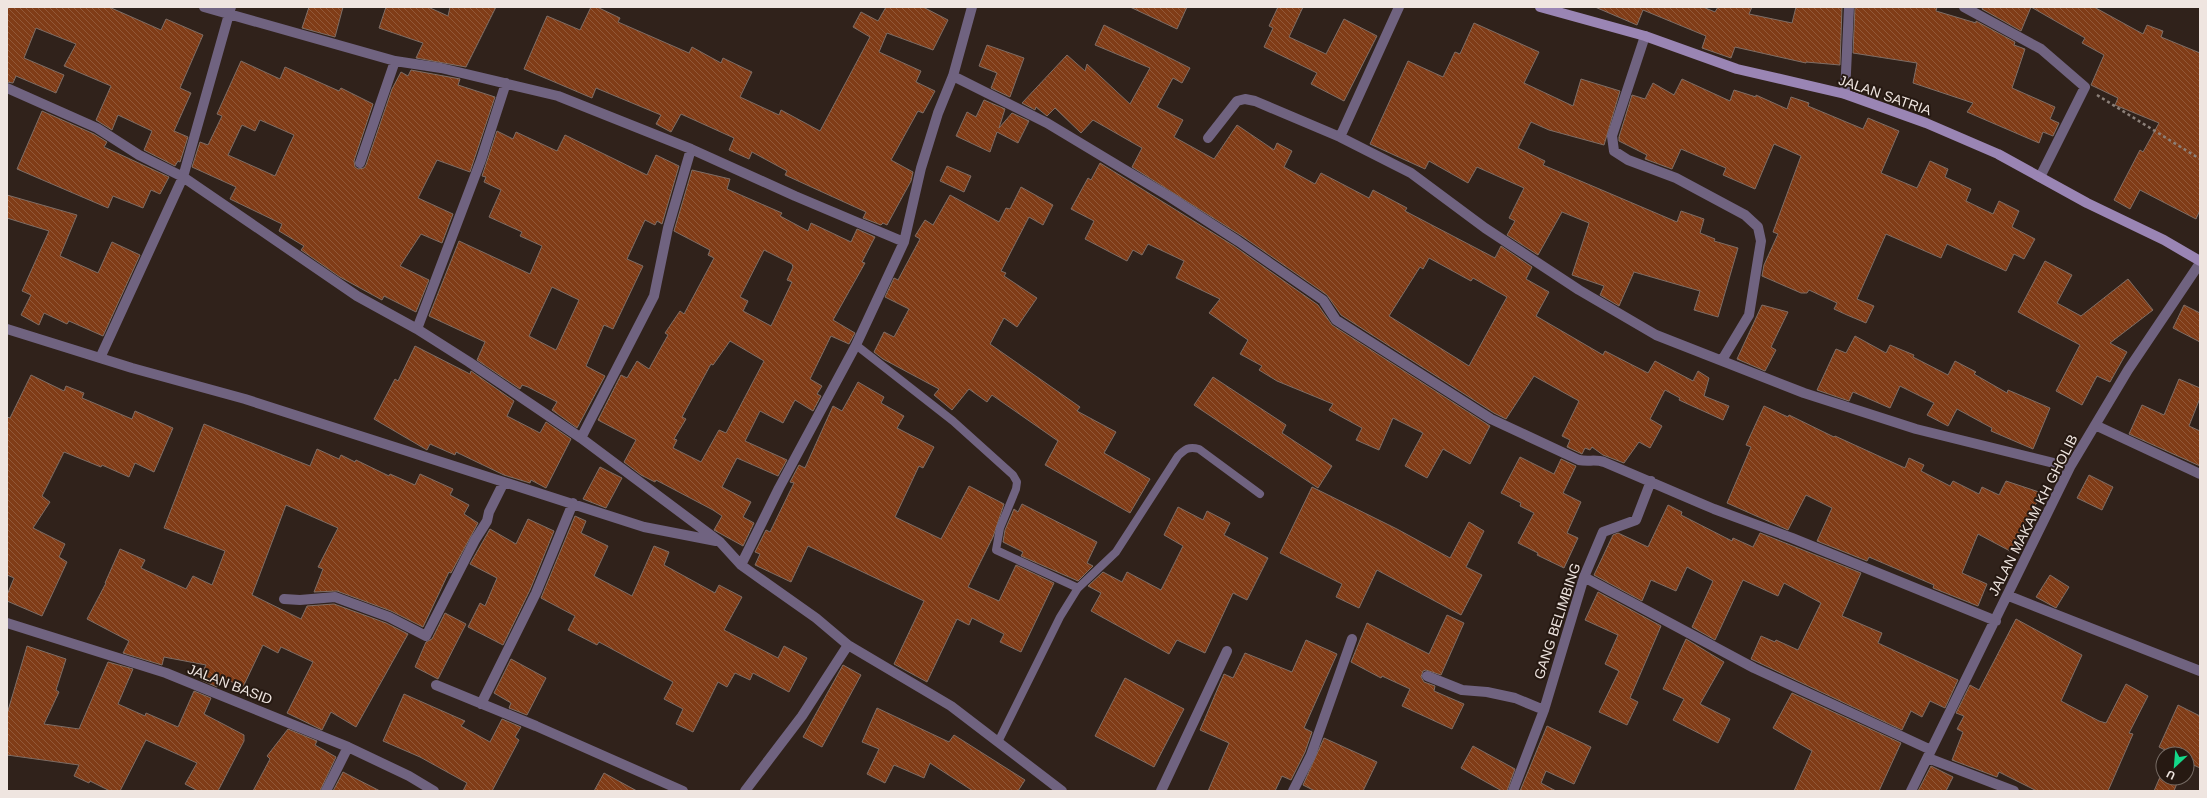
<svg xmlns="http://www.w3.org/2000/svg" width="2207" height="798" font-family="Arial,sans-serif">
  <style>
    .building { fill: url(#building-back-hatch); stroke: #7e6d65; fill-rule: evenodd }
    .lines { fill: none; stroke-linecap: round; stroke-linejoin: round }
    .path { stroke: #8c8079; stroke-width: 2.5; stroke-dasharray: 3 3; stroke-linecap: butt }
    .lane { stroke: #706380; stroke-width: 8 }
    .street { stroke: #706380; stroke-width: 10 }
    .secondary { stroke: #9a85b4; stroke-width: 10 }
    .labels { text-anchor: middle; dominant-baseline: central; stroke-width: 4; stroke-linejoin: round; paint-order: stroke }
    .street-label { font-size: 14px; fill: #efe5e0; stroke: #261912 }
  </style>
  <defs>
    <pattern id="building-back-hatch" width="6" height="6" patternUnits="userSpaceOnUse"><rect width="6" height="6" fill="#803c17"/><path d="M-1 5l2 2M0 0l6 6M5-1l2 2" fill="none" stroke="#925838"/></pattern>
  </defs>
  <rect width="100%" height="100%" fill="#30221b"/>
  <path class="building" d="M7 7H109L161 30 166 19 203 35 180 88 191 93 174 131 188 137 180 162 178 161 175 166 144 150 152 131 118 115 112 130 96 120 111 86 64 66 76 44 36 28 24 58 64 75 56 93 16 76 13 83 7 82Z
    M309 7H343L335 37 302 28Z
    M386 7H428L448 16 450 7H496L466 67 416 58 423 43 379 28Z
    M591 7H597L620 18 618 22 689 53 692 47 721 63 723 58 752 72 740 97 779 115 781 110 820 131 870 37 853 27 861 12 878 21 886 7H923L948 20 933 50 887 33 879 52 921 71 916 82 935 91 923 113 918 111 891 160 913 172 911 181 887 225 883 223 881 225 863 218 866 212 785 175 787 171 752 152 749 159 729 150 734 138 681 114 671 132 656 124 661 115 596 88 592 98 524 69 547 16 580 30Z
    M1130 7H1187L1177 29Z
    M1278 7H1303L1289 37 1326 54 1344 19 1377 36 1344 101 1311 84 1317 73 1264 47 1273 28 1269 26Z
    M1595 7H1703L1715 12 1718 7H1752L1749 14 1792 23 1796 7H1842L1840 65 1806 62V63L1735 47 1731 58 1702 48 1706 36 1643 10 1637 25Z
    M1855 7H1937L1936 11 1976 23V21L2015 42 2014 45 2025 49 2012 88 2055 107 2050 119 2059 123 2053 136 2043 132 2039 143 1967 112 1973 103 1913 83 1917 63 1853 53Z
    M1983 7H2094L2143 34 2147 25 2163 31 2161 37 2200 53V210L2196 219 2140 190 2130 209 2114 200 2140 150 2143 152 2159 123 2115 105 2118 98 2091 85 2104 55 2082 43 2085 38 2031 7 2021 31 1982 9Z
    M1474 23 1539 52 1524 83 1573 106 1581 79 1620 91 1604 145 1549 130 1531 122 1518 148 1545 161 1543 165 1677 222 1681 211 1704 219 1700 233 1715 239 1714 241 1738 248 1718 317 1694 310 1700 291 1634 272 1619 306 1600 295 1604 286 1572 275 1589 223 1562 212 1538 255 1507 235 1515 221 1509 218 1524 188 1477 167 1468 183 1429 161 1425 169 1370 144 1408 61 1443 77 1455 52 1460 54Z
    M1104 25 1190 68 1182 83 1173 78 1157 107 1183 120 1174 137 1214 159 1237 125 1274 150 1277 143 1292 151 1284 167 1315 184 1321 173 1369 198 1373 190 1407 208 1405 211 1495 258 1501 246 1532 267 1526 279 1549 292 1536 316 1603 355 1605 351 1648 373 1655 361 1693 381 1698 371 1709 378 1704 396 1729 406 1723 420 1679 400 1680 398 1665 390 1650 419 1662 426 1650 448 1639 442 1624 463 1603 455 1592 447 1590 450 1585 448 1582 454 1567 447 1570 440 1562 436 1579 401 1534 376 1506 419 1494 413 1341 315 1327 295 1242 236 1132 167 1142 148 1093 120 1081 133 1055 108 1047 116 1036 107 1035 110 1022 103 1067 55 1085 71 1087 64 1130 104 1150 68 1095 45ZM1429 258 1471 281 1473 278 1507 297 1469 366 1389 316 1420 267 1423 269Z
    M987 45 1024 58 1010 97 991 88 997 73 979 66Z
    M241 61 280 79 285 67 339 91 341 88 373 104 354 161 355 167 358 169 364 168 366 165 392 89 401 72 408 76 411 70 460 79 458 85 495 97 470 172 437 160 418 198 453 214 442 243 421 234 400 266 429 280 416 312 384 296 382 300 340 277 301 250 304 246 279 231 282 224 230 199 236 187 192 167 200 142 208 145 222 116 217 114ZM260 120 294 135 275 176 228 155 242 125 255 131Z
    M1682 79 1730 101 1734 90 1756 97V95L1787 109 1791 97 1809 103 1808 106 1863 129 1868 118 1899 131 1881 173 1917 188 1930 161 1948 169 1945 177 1971 189 1966 201 1993 214 1999 201 2019 211 2012 227 2035 239 2024 259 2014 254 2006 271 1947 244 1941 258 1886 234 1857 299 1874 306 1866 323 1847 315 1834 309 1837 303 1809 290 1807 293H1801L1762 276 1764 265 1778 234 1773 232 1801 156 1774 144 1755 189 1723 175 1726 168 1681 149 1672 169 1645 159 1647 155 1619 141V137L1632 95 1645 99 1653 83 1674 95Z
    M984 100 1005 109 999 128 1012 113 1029 121 1018 143 997 132 990 152 956 136 967 112 976 117Z
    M42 111 94 134 107 142 104 147 169 177 160 194 151 190 143 208 113 196 108 208 17 169Z
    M497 131 513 139 516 132 557 151 565 135 647 175 656 155 679 166 662 224 657 221 655 225 645 220 627 259 643 266 613 329 604 325 586 366 605 376 577 428 552 410 557 402 528 387 522 385 520 389 477 360 485 342 429 316 459 241 530 274 542 246 520 236 522 232 489 217 501 190 484 182 486 177 482 176ZM552 287 579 300 556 350 529 336Z
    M1100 163 1234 246 1318 305 1332 325 1490 426 1470 464 1443 449 1427 478 1405 466 1423 433 1393 418 1379 450 1356 440 1362 428 1329 410 1333 404 1277 381 1259 370 1262 366 1240 354 1248 340 1209 313 1220 299 1176 278 1184 261 1148 244 1142 255 1133 250 1127 261 1085 239 1094 221 1071 209 1088 178 1091 180Z
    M947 166 971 176 964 192 940 181Z
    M692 170 730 179 727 189 782 213 780 216 808 231 811 223 851 242 857 229 875 237 862 262 865 263 833 320 855 333 849 344 831 336 810 379 822 386 817 394 821 396 813 411 795 400 783 423 760 411 745 441 787 460 778 476 737 458 722 487 751 502 743 517 754 523 743 546 714 530 722 516 713 510 656 480 655 482 641 475 624 462 636 440 598 420 621 375 627 378 637 361 649 369 668 335 665 333 680 311 684 314 714 258 708 255 710 250 674 231ZM764 250 792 264 793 267 787 280 792 282 771 326 743 311 748 301 740 297ZM730 341 764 361 726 433 719 430 701 462 673 448 677 440 674 439 686 419 682 417 711 364 713 365Z
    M1021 187 1053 205 1043 225 1029 217 1001 271 1006 273 1004 276 1037 298 1017 327 1004 318 990 344 1080 407 1077 411 1116 432 1104 453 1150 479 1130 513 1045 465 1058 441 992 395 987 402 969 389 952 410 934 395 939 389 883 359 874 352 884 332 894 337 909 309 885 297 894 278 898 280 920 239 915 236 925 220 933 225 950 195 999 222 1006 208 1010 209Z
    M7 195 77 215 60 256 98 273 112 242 140 255 103 336 69 321 67 324 44 313 39 325 21 315 31 295 22 291 49 231 7 218Z
    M2045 261 2072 275 2057 303 2081 316 2128 279 2153 310 2110 343 2127 352 2110 382 2097 376 2082 405 2056 391 2080 345 2018 312Z
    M1762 305 1788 312 1771 347 1776 350 1765 371 1737 359Z
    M2184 305 2200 313V342L2173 328Z
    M1855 336 1886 353 1890 345 1914 355 1913 357 1948 375 1955 361 1976 372 1974 374 2007 393 2008 390 2050 408 2033 449 1991 431 1992 428 1957 409 1948 426 1927 415 1934 403 1900 386 1890 408 1853 392 1849 401 1817 390 1836 349 1846 353Z
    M415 346 470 374 471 371 514 401 507 416 540 433 546 422 571 439 546 488 531 480 530 483 504 475 456 452 455 455 430 444 427 450 374 419 395 379 398 381Z
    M31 375 64 391 66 386 84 393 82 398 132 419 135 411 173 428 154 472 135 463 129 477 102 465 101 467 64 452 42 496 50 502 33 528 65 544 59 557 67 562 42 616 7 601V595L14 578 7 575V417L10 418Z
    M1213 377 1286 425 1282 433 1332 466 1318 488 1194 405Z
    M2179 379 2200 388V398L2189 426 2200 431V466L2129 434 2142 405 2164 415Z
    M858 382 884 397 881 403 904 416 897 428 934 447 923 468 919 466 895 517 941 539 969 486 1004 504 993 537 968 587 999 601 1016 565 1054 583 1021 652 1000 642 1004 634 972 618 969 625 957 619 927 682 894 664 924 601 808 546 791 582 755 565 760 554 755 552 766 530 770 532 794 483 790 482 799 465 805 468 833 406 842 411Z
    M1764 406 1788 417 1789 415 1834 437 1835 436 1905 468 1909 458 1924 465 1921 471 1950 486 1953 481 1979 494 1982 487 1999 495 2006 481 2042 493 2010 551 1978 534 1962 573 1987 584 1978 606 1933 588 1934 585 1869 557 1867 561 1817 541 1832 508 1806 495 1788 530 1727 503 1751 447 1746 445Z
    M204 424 310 466 317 449 339 459 341 455 355 462 356 460 389 476 390 474 415 485 420 474 453 489 450 495 469 505 464 514 478 523 451 573 449 572 423 627 391 611 337 591 314 592 323 569 318 567 338 528 286 505 252 595 301 619 307 606 334 604 386 623 408 634 356 727 331 712 322 730 287 713 313 662 281 647 278 653 263 645 243 687 221 677 217 687 199 679 206 665 164 657 162 665 123 653 129 641 87 619 106 583H105L120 549 145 560 141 568 186 589 193 576 212 585 225 551 164 528Z
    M1520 457 1554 474 1561 459 1576 466 1563 493 1581 502 1567 533 1578 538 1564 568 1537 555 1538 553 1518 543 1534 513 1520 506 1521 503 1501 493Z
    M600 467 622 478 606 508 583 499Z
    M2089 475 2113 487 2102 510 2077 498Z
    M1312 487 1397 529 1450 558 1469 522 1484 531 1466 567 1482 575 1461 615 1377 570 1359 608 1336 597 1342 584 1280 553Z
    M1022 504 1097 542 1087 563 1093 566 1078 581 1021 556 1023 552 1003 542 1005 530 1014 509 1018 512Z
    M1668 505 1682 512 1681 515 1732 541 1733 538 1753 547 1760 533 1861 573 1842 616 1882 633 1878 643 1958 680 1945 708 1930 701 1922 717 1911 711 1902 730 1751 659 1761 636 1775 642 1776 640 1798 650 1821 603 1784 583 1778 596 1743 580 1715 640 1692 627 1713 581 1687 567 1676 591 1651 580 1642 601 1594 575 1613 535 1618 533 1648 547Z
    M1178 507 1203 520 1207 511 1230 523 1224 535 1268 558 1247 600 1233 593 1205 653 1177 640 1169 654 1091 611 1101 593 1088 586 1103 572 1122 582 1127 572 1161 590 1183 546 1164 535Z
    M575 516 586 521 581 533 608 546 594 576 632 596 654 546 669 552 664 565 715 593 719 585 742 597 724 630 778 658 784 646 807 658 789 692 753 673 750 680 735 673 727 687 718 682 693 732 676 724 683 709 664 699 673 682 599 642 597 645 568 630 575 616 541 598Z
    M528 519 554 531 530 590 503 645 468 627 480 603 485 606 497 578 470 564 490 529 516 544Z
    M2050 575 2069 587 2056 608 2036 597Z
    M1598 592 1661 626 1630 698 1638 702 1627 725 1599 712 1619 671 1605 664 1618 635 1585 620Z
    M445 613 466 624 438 679 415 667 426 642 432 639Z
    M1447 615 1464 623 1441 675 1426 670 1423 671 1421 677 1424 682 1435 686 1434 691 1464 704 1452 729 1402 706 1410 689 1382 676 1381 678 1351 662 1367 623 1429 654Z
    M2016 619 2082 655 2061 701 2099 721 2106 723 2126 684 2148 696 2129 733 2133 734 2108 791H2037L1999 772 1997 777 1952 760 1963 732 1957 729 1964 716 1956 713 1970 685 1979 690Z
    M1686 639 1724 662 1700 704 1730 719 1718 743 1673 720 1684 699 1663 689Z
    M1306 640 1337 654 1304 728 1312 732 1305 752 1291 780 1282 776 1275 791H1208L1229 743 1200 730 1224 674 1233 678 1245 653 1292 672Z
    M27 646 66 659 56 690 59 692 44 724 79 729 108 662 133 669 118 704 145 716 146 713 178 727 194 691 211 698 204 714 244 735V741L218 791H198L185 784 197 763 146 740 120 791H110L90 781 89 783 74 776 79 765 7 755V714Z
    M511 659 546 678 527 715 509 708 511 703 494 693Z
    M843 665 861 675 822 747 803 737Z
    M1125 678 1184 709 1154 767 1095 736Z
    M1792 693 1901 743 1879 791H1794L1812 751 1773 728Z
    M404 694 465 721 461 726 490 742 502 719 521 727 515 737 519 740 492 791H463L467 783 420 757 383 741Z
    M2178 705 2200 716V768L2187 762V754H2170L2171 753 2159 747Z
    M877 708 949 742 954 735 1025 780 1018 791H973L930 763 924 778 894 765 885 783 867 774 879 749 862 742Z
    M1547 726 1591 747 1574 784 1546 771 1541 783 1556 791H1520Z
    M288 729 317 741 315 745 336 757 320 791H253L270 759 267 756Z
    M1324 738 1377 762 1363 791H1315L1303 785Z
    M1473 746 1515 769 1507 791H1502L1461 768Z
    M1931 766 1953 777 1946 791H1918Z
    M2163 770V778H2179L2174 791H2154Z
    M343 772 380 791H333Z
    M604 773 637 791H594Z"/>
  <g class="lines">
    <path class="path" d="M2097 95 2200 159"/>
    <path class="lane" d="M856 345 953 421 1013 475 1017 482 1016 489 1000 528 996 550 1078 588 1060 617 998 742
      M1078 588 1116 552 1178 456C1185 449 1189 446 1199 449L1260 494"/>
    <path class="street" d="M204 7 395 61 441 68 558 96 691 149 795 196 904 242
      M1964 7 2041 49 2085 87 2040 177
      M1645 36 1612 136 1614 151 1628 160 1676 178 1745 215 1758 227 1761 241 1749 315 1722 360
      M953 76 1047 123 1170 197 1238 241 1323 300 1336 320 1491 419 1579 460C1588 462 1596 459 1604 462L1714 509 1792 538 1996 621
      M7 88 97 128 139 155 183 177 357 296 417 329 469 362 581 438 720 542 741 565 816 618 848 645 951 706 1062 791
      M1845 94 1849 7
      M1340 137 1399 7
      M1208 138 1237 101 1245 99 1255 101 1340 137 1411 173 1485 228 1579 290 1656 335 1804 393 1916 429 2070 467
      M360 163 395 61
      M7 329 132 368 245 399 644 527 716 541
      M417 329 481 160 506 83
      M100 358 183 177 231 7
      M2095 425 2200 474
      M581 438 654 296 668 228 691 149
      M741 565 779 488 856 345 904 242 921 168 938 113 953 76 972 7
      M1584 577 1754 668 1931 750
      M2009 596 2200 671
      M284 599 300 600 335 597 389 617 426 636 475 540 487 521 489 512 504 482
      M7 623 166 673 348 747 409 776 434 791
      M1427 676 1462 690 1487 692 1515 698 1544 710
      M436 685 536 726 683 791
      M481 704 536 593 573 503
      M1928 758 2014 791
      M326 791 348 747
      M745 791 802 716 848 645
      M1161 791 1227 651
      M1293 791 1311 755 1352 639
      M1513 791 1544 710 1584 577 1603 532 1636 520 1651 481
      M1911 791 2070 467 2128 370 2200 263"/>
    <path class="secondary" d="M1540 7 1645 36 1737 69 1845 94 1926 123 1998 154 2087 203 2164 240 2200 261"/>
  </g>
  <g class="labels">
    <g class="street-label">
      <text transform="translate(1885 95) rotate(19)">JALAN SATRIA</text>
      <text transform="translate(2033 515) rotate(-63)">JALAN MAKAM KH GHOLIB</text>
      <text transform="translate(1557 621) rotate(-72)">GANG BELIMBING</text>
      <text transform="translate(230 684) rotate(21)">JALAN BASID</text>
    </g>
  </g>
  <rect width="2207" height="798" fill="none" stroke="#efe5e0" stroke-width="16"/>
  <g transform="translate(2175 766) rotate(206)"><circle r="19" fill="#261912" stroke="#766b64"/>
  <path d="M0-3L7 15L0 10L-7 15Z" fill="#14d989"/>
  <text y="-6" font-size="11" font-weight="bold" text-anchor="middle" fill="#efe5e0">U</text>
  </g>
</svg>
